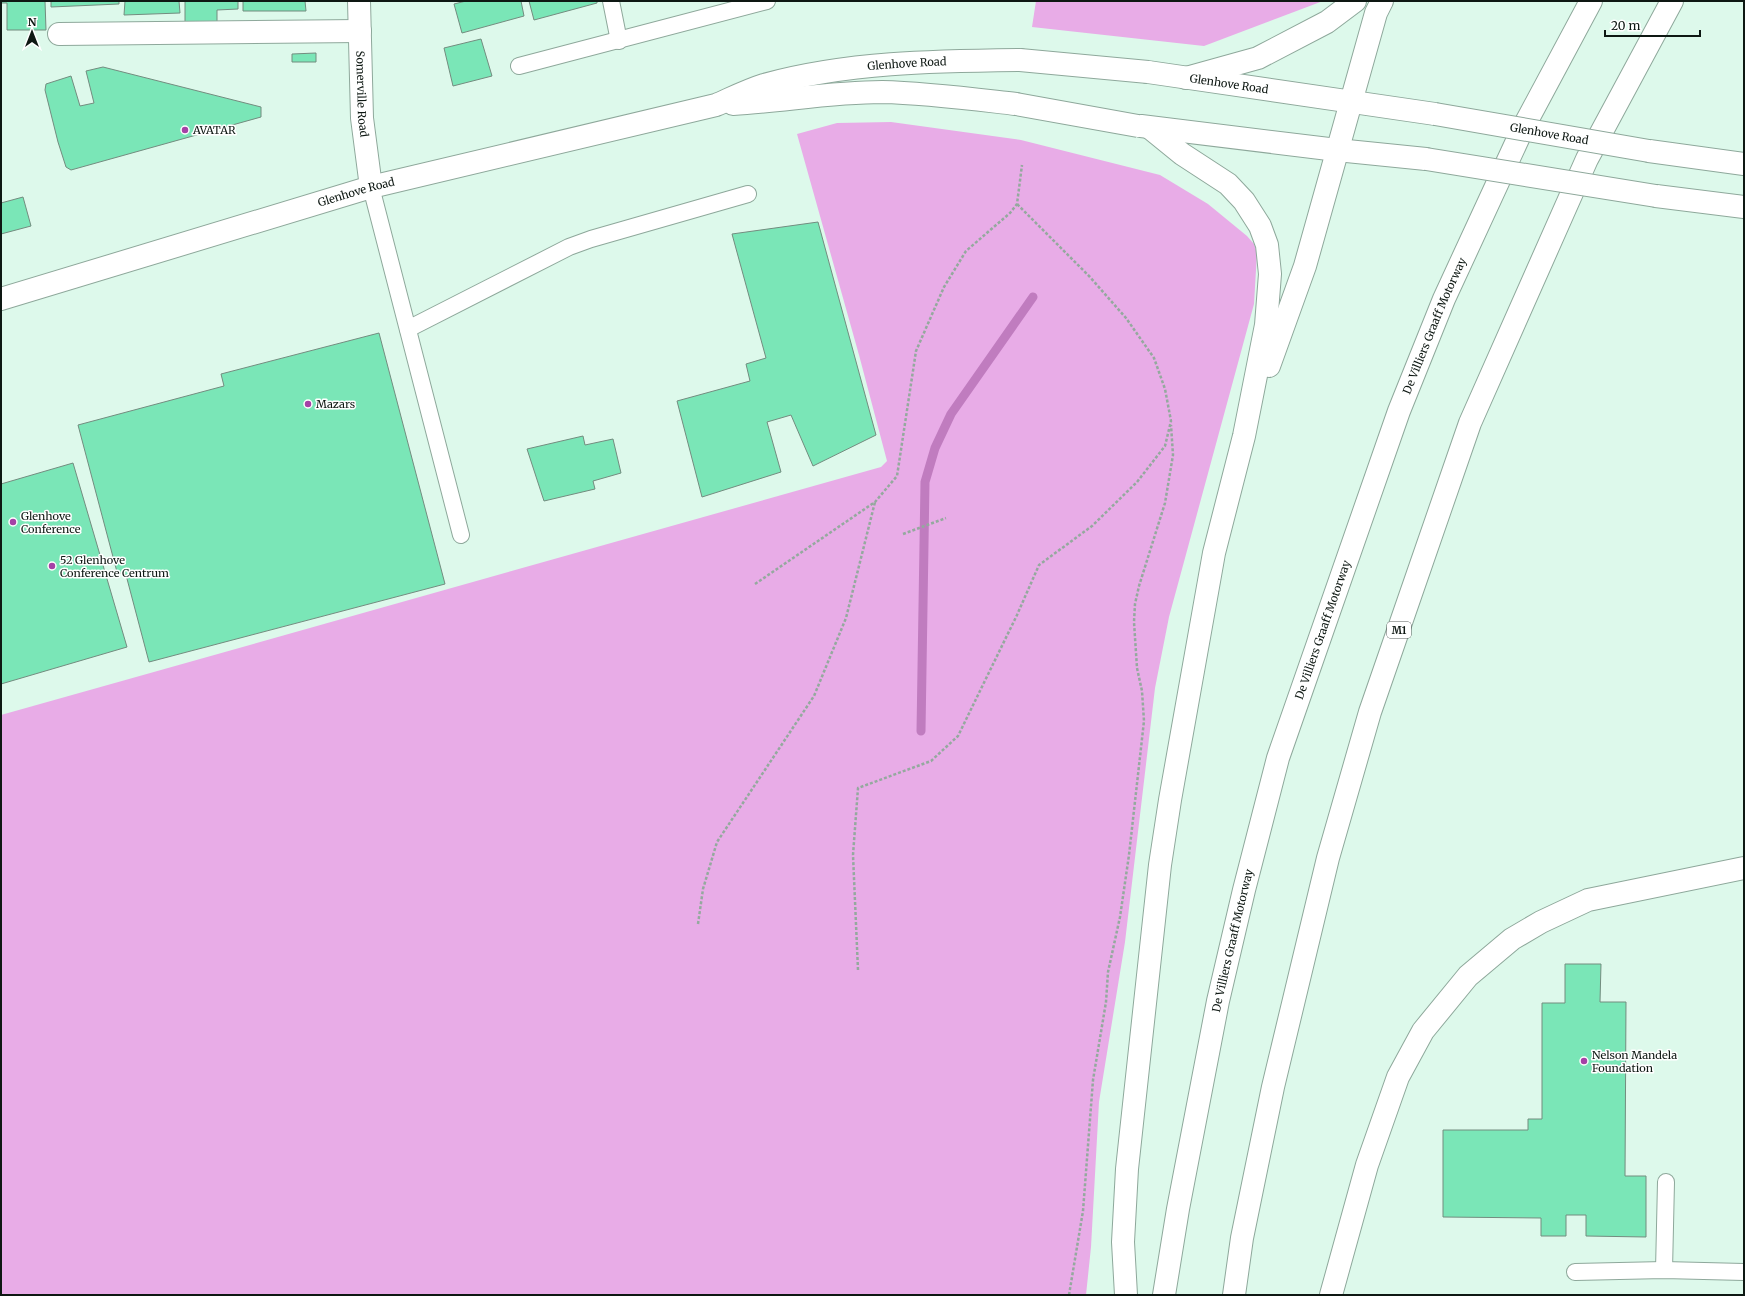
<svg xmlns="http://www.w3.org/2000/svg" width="1745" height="1296" font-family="Merriweather,serif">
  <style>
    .green { fill: #e8ace7 }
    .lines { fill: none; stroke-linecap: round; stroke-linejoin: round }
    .stream { stroke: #c07cbf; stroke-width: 9 }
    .building { fill: #7ae6b7; stroke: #738c7f }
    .service-casing { stroke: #8ea89b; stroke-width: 18 }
    .minor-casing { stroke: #8ea89b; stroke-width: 24 }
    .tertiary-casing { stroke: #8ea89b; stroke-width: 24 }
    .secondary-casing { stroke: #8ea89b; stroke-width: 24 }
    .motorway-casing { stroke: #8ea89b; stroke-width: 24 }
    .path { stroke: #94a99e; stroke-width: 2.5; stroke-dasharray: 3 2; stroke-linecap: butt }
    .service { stroke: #fff; stroke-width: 16 }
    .minor { stroke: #fff; stroke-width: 22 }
    .tertiary { stroke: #fff; stroke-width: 22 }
    .secondary { stroke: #fff; stroke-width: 22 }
    .motorway { stroke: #fff; stroke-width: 22 }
    .secondary-bridge-casing { stroke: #8ea89b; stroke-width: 24; stroke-linecap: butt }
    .secondary-bridge { stroke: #fff; stroke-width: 22 }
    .poi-dot { fill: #a541a6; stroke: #fff; stroke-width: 1.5 }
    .labels { text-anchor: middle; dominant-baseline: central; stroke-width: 3; stroke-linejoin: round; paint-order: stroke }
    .shield { fill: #fff; stroke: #565d5a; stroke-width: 1 }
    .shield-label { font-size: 10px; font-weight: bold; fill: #0e1813 }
    .street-label { font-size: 11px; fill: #0e1813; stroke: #fff }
    .poi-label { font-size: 11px; fill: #0e1813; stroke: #fff; text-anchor: start }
  </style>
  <rect width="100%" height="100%" fill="#ddf9eb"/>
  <g class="green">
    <path d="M1036 1H1323L1204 46 1032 27Z"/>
    <path d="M891 122 1021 140 1160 175 1208 204 1247 236 1254 244 1257 253 1254 304 1169 617 1155 688 1125 942 1099 1102 1091 1247 1086 1295H1V715L881 467 887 461 859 355 797 134 837 123Z"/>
  </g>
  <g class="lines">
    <path class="stream" d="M921 731 925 482 935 448 951 414 1033 297"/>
  </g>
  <g class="building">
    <path d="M1 1H45L46 30H7V3H1Z"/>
    <path d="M51 1H119V4L51 7Z"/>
    <path d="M125 1H179L180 13 124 15Z"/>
    <path d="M185 1H238V9L217 10V28H185Z"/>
    <path d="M243 1H305L306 11H243Z"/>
    <path d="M466 1H521L524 16 462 33 454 4Z"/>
    <path d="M529 1H597V3L534 20Z"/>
    <path d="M481 39 492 76 453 86 444 48Z"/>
    <path d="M316 53V62H292V54Z"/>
    <path d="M103 67 261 107V117L71 170 66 167 58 142 45 90 46 84 71 76 80 106 94 103 86 71Z"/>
    <path d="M23 197 31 226 1 234V203Z"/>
    <path d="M818 222 876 435 813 466 791 415 767 422 781 472 702 497 677 401 750 381 746 364 766 358 732 234Z"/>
    <path d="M379 333 445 584 149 662 126 575 117 572 78 425 224 386 221 374Z"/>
    <path d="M583 436 585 445 613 439 621 473 593 481 595 489 544 501 527 449Z"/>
    <path d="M73 463 127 647 1 684V484Z"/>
    <path d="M1565 964H1601L1600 1002H1626L1625 1176H1646V1237L1586 1236V1215H1566V1236H1541V1218L1443 1217V1130H1528V1119H1542V1003H1565Z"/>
  </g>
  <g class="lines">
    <defs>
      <g id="service">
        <path d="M611 1 619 41"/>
        <path d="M519 66 767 1"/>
        <path d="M371 187 461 535"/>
        <path d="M408 329 569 247 591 239 748 194"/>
        <path d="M1664 1270 1666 1182"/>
        <path d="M1575 1272 1664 1270 1744 1272"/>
      </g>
      <path id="minor" d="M59 34 360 31"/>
      <g id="tertiary">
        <path id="s1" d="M359 1 362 118 371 187"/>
      </g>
      <g id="secondary">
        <path id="s2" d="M1148 72 1435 114"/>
        <path d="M733 104C783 101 832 92 882 92 927 93 972 99 1016 104"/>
        <path d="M1141 126 1337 150 1426 159"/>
        <path d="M1649 151 1744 164"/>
        <path d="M1656 196 1744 207"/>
        <path id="s3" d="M1 299 371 187 716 105C732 98 748 90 764 85 847 62 934 61 1020 60"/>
      </g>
      <g id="motorway">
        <path d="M1186 78 1258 58 1327 22 1355 1"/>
        <path d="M1269 366 1305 266 1376 13 1382 1"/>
        <path d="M1126 1295 1123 1242 1127 1169 1160 865 1170 800 1214 553 1244 436 1266 325 1270 274 1267 245 1260 226 1244 201 1228 184 1182 154 1150 128"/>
        <path id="s4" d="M1164 1295 1178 1209 1218 1001 1244 890 1278 758 1399 411 1444 299 1523 128 1591 1"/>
        <path d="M1234 1295 1242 1238 1273 1087 1328 858 1370 712 1470 423 1587 159 1672 1"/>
        <path d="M1331 1295 1367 1165 1398 1077 1423 1031 1468 976 1512 939 1541 922 1588 900 1744 868"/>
      </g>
    </defs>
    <use href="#service" class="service-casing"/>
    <use href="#minor" class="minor-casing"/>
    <use href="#tertiary" class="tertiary-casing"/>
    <use href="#secondary" class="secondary-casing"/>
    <use href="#motorway" class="motorway-casing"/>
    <g class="path">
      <path d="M903 534 946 518"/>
      <path d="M755 584 875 502 897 476 916 351 944 287 966 251 1010 213 1017 204 1022 165"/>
      <path d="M698 924 703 889 717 842 814 696 846 618 875 502"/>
      <path d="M858 970 853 855 858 788 931 761 958 736 1017 615 1039 565 1092 526 1137 482 1165 446 1171 421 1165 389 1154 358 1126 318 1090 277 1017 204"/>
      <path d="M1069 1295 1083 1211 1093 1080 1106 1002 1108 972 1120 917 1129 855 1144 721 1142 691 1137 668 1134 622 1135 604 1139 586 1165 503 1173 455 1171 425"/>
    </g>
    <use href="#service" class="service"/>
    <use href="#minor" class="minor"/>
    <use href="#tertiary" class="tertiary"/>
    <use href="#secondary" class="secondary"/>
    <use href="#motorway" class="motorway"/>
    <defs>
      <g id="secondary-bridge">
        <path d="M1020 60 1148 72"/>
        <path d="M1016 104 1138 126"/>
        <path id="s5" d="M1435 114 1649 151"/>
        <path d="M1426 159 1656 196"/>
      </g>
    </defs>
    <use href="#secondary-bridge" class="secondary-bridge-casing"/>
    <use href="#secondary-bridge" class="secondary-bridge"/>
  </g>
  <g class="poi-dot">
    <circle cx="185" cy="130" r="4"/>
    <circle cx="308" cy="404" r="4"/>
    <circle cx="13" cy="522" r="4"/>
    <circle cx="52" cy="566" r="4"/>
    <circle cx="1584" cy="1061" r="4"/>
  </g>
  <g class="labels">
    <rect class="shield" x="1387" y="622" width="24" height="16" rx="3"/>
    <g class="shield-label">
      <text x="1399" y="630">M1</text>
    </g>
    <g class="street-label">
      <text stroke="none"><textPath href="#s3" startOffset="938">Glenhove Road</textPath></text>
      <text stroke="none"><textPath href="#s2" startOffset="82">Glenhove Road</textPath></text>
      <text stroke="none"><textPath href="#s1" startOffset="93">Somerville Road</textPath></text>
      <text stroke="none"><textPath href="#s5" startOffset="116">Glenhove Road</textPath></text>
      <text stroke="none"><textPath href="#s3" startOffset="371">Glenhove Road</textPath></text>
      <text stroke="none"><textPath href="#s4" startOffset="1009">De Villiers Graaff Motorway</textPath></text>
      <text stroke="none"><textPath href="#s4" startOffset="685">De Villiers Graaff Motorway</textPath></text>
      <text stroke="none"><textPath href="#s4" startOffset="361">De Villiers Graaff Motorway</textPath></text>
    </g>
    <g class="poi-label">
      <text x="193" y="130">AVATAR</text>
      <text x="316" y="404">Mazars</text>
      <text x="21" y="516">Glenhove<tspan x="21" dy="13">Conference</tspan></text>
      <text x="60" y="560">52 Glenhove<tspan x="60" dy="13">Conference Centrum</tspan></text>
      <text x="1592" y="1055">Nelson Mandela<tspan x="1592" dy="13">Foundation</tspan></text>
    </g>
  </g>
  <rect width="1745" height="1296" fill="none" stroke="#0e1813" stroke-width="4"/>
  <g transform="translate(32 32)" stroke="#ffffff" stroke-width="3" paint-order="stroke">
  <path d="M0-3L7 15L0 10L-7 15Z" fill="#0e1813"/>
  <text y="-6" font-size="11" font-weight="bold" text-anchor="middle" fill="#0e1813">N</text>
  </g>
  <path d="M1605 30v6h95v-6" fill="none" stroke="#0e1813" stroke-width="2"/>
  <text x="1611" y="30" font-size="12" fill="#0e1813" stroke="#ffffff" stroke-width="3" paint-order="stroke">20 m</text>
</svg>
